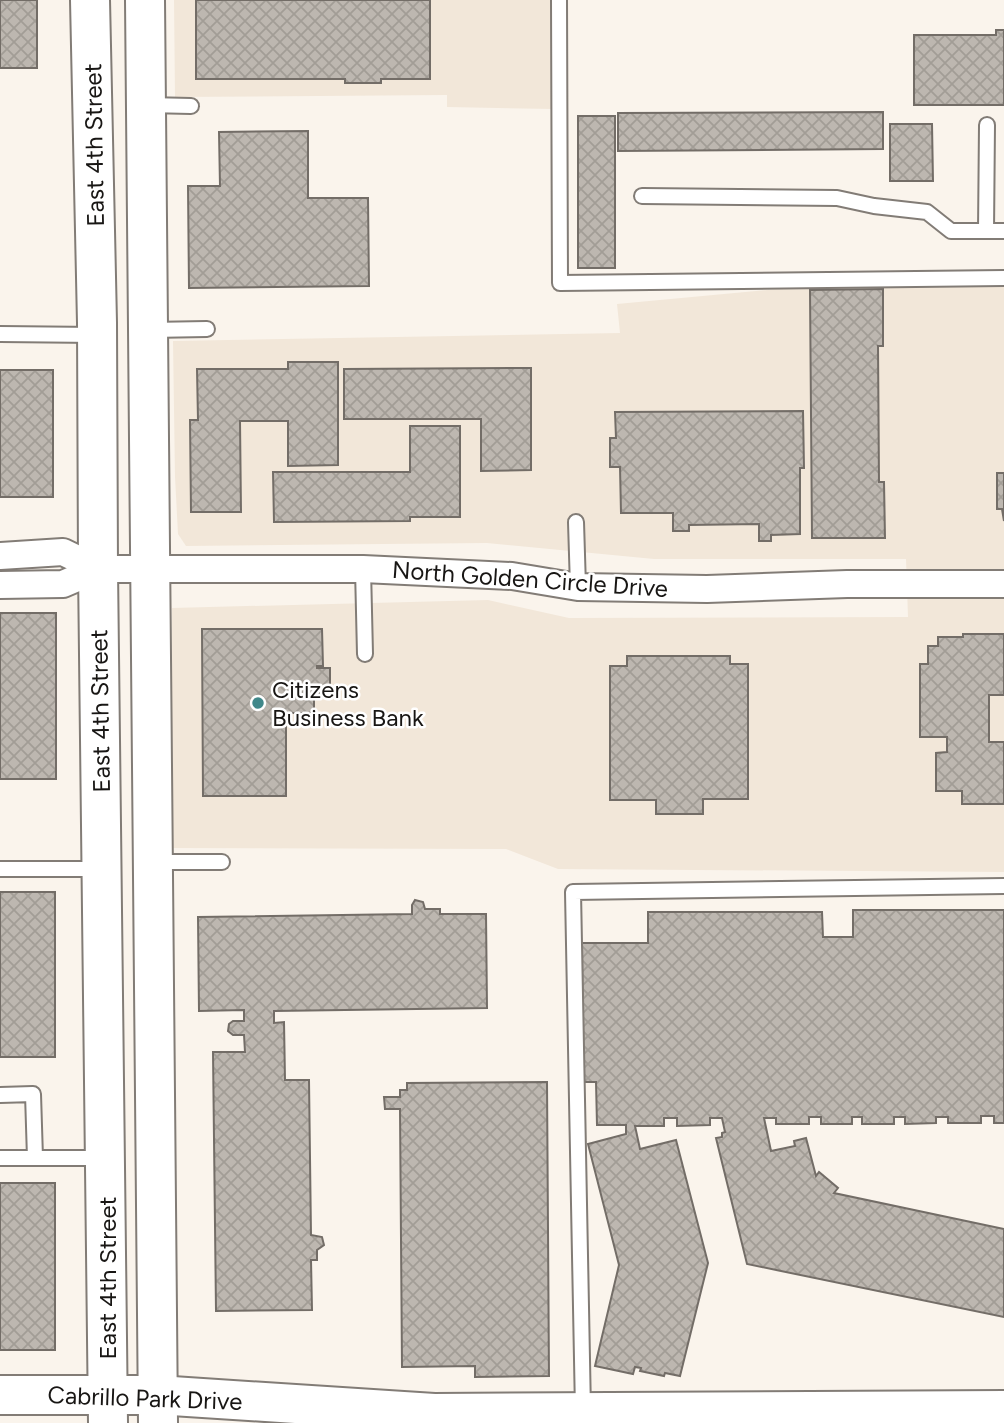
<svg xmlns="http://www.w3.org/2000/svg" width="1004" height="1423" font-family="Figtree,sans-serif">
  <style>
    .built { fill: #f2e7d9 }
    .building { fill: url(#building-cross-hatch); stroke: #736d67; stroke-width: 2 }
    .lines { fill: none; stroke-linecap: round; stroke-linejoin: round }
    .lane-casing { stroke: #827c76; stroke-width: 18 }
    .street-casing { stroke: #827c76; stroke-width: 30 }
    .secondary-casing { stroke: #827c76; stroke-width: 42 }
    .primary-casing { stroke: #827c76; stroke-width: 42 }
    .lane { stroke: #fff; stroke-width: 14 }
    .street { stroke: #fff; stroke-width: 26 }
    .secondary { stroke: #fff; stroke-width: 38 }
    .primary { stroke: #fff; stroke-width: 38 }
    .poi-dot { fill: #40888a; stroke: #fff; stroke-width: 2.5 }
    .labels { text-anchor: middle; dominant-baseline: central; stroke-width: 5; stroke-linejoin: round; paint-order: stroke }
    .street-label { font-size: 24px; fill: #181614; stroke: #fff }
    .poi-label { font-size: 24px; fill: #181614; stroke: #fff; text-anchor: start }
  </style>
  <defs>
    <pattern id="building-cross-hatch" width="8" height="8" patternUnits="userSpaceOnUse" patternTransform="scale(1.75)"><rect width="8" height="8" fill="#bdb7b0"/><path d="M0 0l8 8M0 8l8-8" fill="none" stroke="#a29d96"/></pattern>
  </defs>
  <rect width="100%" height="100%" fill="#faf4ec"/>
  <g class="built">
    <path d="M174 0H553L554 109 447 107V95L175 97Z"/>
    <path d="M1004 280V872L558 869 506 849 168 848 172 608 488 600 569 618 908 617 906 559H654L487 543 186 546 178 534 175 477 173 341 620 333 617 304 809 286H907Z"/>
  </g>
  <g class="building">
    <rect x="0" y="0" width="37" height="68"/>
    <path d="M196 0H430V79H381V83H345V79H196Z"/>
    <path d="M996 30H1004V105H914V35H996Z"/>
    <path d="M883 112V149L618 151V113Z"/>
    <rect x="578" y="116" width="37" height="152"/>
    <path d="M890 124H932L933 181H890Z"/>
    <path d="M308 131V198H368L369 286 189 288 188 186H220L219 132Z"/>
    <path d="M883 289V346H878L879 482H884L885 538H812L810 290Z"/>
    <path d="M288 362H338V465L288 466V421H240L241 512H191L190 420H198L197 369H288Z"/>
    <path d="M531 368V470L481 471V419H344V369Z"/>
    <rect x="0" y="370" width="53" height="127"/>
    <path d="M803 411 804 468H800V534L771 535V541H759V524L689 525V531H673V513H621L620 467H610V438H616L615 412Z"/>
    <path d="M410 426H460V517H410V521L274 522 273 472H410Z"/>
    <path d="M997 473H1004V521L1002 509H997Z"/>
    <rect x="0" y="613" width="56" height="166"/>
    <path d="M202 629H322L323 666H317V668H330V693H316L314 689V713H286V796H203Z"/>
    <path d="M963 634H1004V695H989V742H1004V804H962V791H936V753L947 752V737H920V664H928V646H938V637H963Z"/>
    <path d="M627 656H730V664H748V799H703V814H656V800H610V666H627Z"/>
    <rect x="0" y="892" width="55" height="165"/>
    <path d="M415 900 423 902 425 909H440V914H486L487 1008 274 1011V1023L284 1022 285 1080H309L311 1235 322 1237 324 1245 317 1250V1260H311L312 1310 216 1311 213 1052H245L244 1035H233L228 1031 229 1024 233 1021H244V1010L199 1011 198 917 412 914V905Z"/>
    <path d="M853 910H1004V1123H994V1116H981V1123H948V1117H936V1123L905 1124V1117H894V1124H862V1117H852V1124H821V1117H809V1124H776V1118H764L771 1151 795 1146 794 1141 806 1138 816 1176 819 1172 838 1188 834 1193 1004 1229V1317L747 1264 716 1138 722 1137V1133L725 1132 722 1118H710V1125L677 1126V1118H664V1126H635L640 1149 676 1140 708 1263 680 1376 665 1373 664 1376 640 1371 641 1368 635 1367 633 1374 595 1366 619 1265 588 1144 626 1134V1125H597L596 1082H583L582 943H648V912H822L823 937H853Z"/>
    <path d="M547 1082 549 1376 475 1377V1366L402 1367 400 1109H385L384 1097H400V1090H407V1083Z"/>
    <rect x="0" y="1183" width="55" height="167"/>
  </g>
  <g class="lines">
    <defs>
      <g id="lane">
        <path d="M559 0 560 283 1004 278"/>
        <path d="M147 105 191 106"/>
        <path d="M642 196 837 198 874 206 927 212 951 231H1004"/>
        <path d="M986 231 987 125"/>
        <path d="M150 330 207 329"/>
        <path d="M0 334 97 335"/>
        <path d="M576 522 578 587"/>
        <path d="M363 569 365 654"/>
        <path d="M153 862H222"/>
        <path d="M0 869H100"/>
        <path d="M0 1095 33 1094 35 1158"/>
        <path d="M0 1158H104"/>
        <path d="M583 1411 573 892 1004 886"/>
      </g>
      <g id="street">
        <path d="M0 556 63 552 98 569H363L512 576 578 587 707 589 847 584H1004"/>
        <path d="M0 585 63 584 98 569"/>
      </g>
      <path id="secondary" d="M0 1395H157L434 1413 1004 1410"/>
      <g id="primary">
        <path d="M90 0 97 323 98 569 108 1423"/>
        <path d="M145 0 158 1423"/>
      </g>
    </defs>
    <use href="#lane" class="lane-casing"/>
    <use href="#street" class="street-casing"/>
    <use href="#secondary" class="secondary-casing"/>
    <use href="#primary" class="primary-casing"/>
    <use href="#lane" class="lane"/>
    <use href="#street" class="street"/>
    <use href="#secondary" class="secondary"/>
    <use href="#primary" class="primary"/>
  </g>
  <circle class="poi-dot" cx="258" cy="703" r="7"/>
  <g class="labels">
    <g class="street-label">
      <text transform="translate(94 145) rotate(-91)">East 4th Street</text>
      <text transform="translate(530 579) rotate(4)">North Golden Circle Drive</text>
      <text transform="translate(100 711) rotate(-91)">East 4th Street</text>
      <text transform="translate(107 1278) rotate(-90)">East 4th Street</text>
      <text transform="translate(145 1398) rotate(2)">Cabrillo Park Drive</text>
    </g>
    <g class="poi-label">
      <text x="272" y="689">Citizens<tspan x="272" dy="28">Business Bank</tspan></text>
    </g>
  </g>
</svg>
